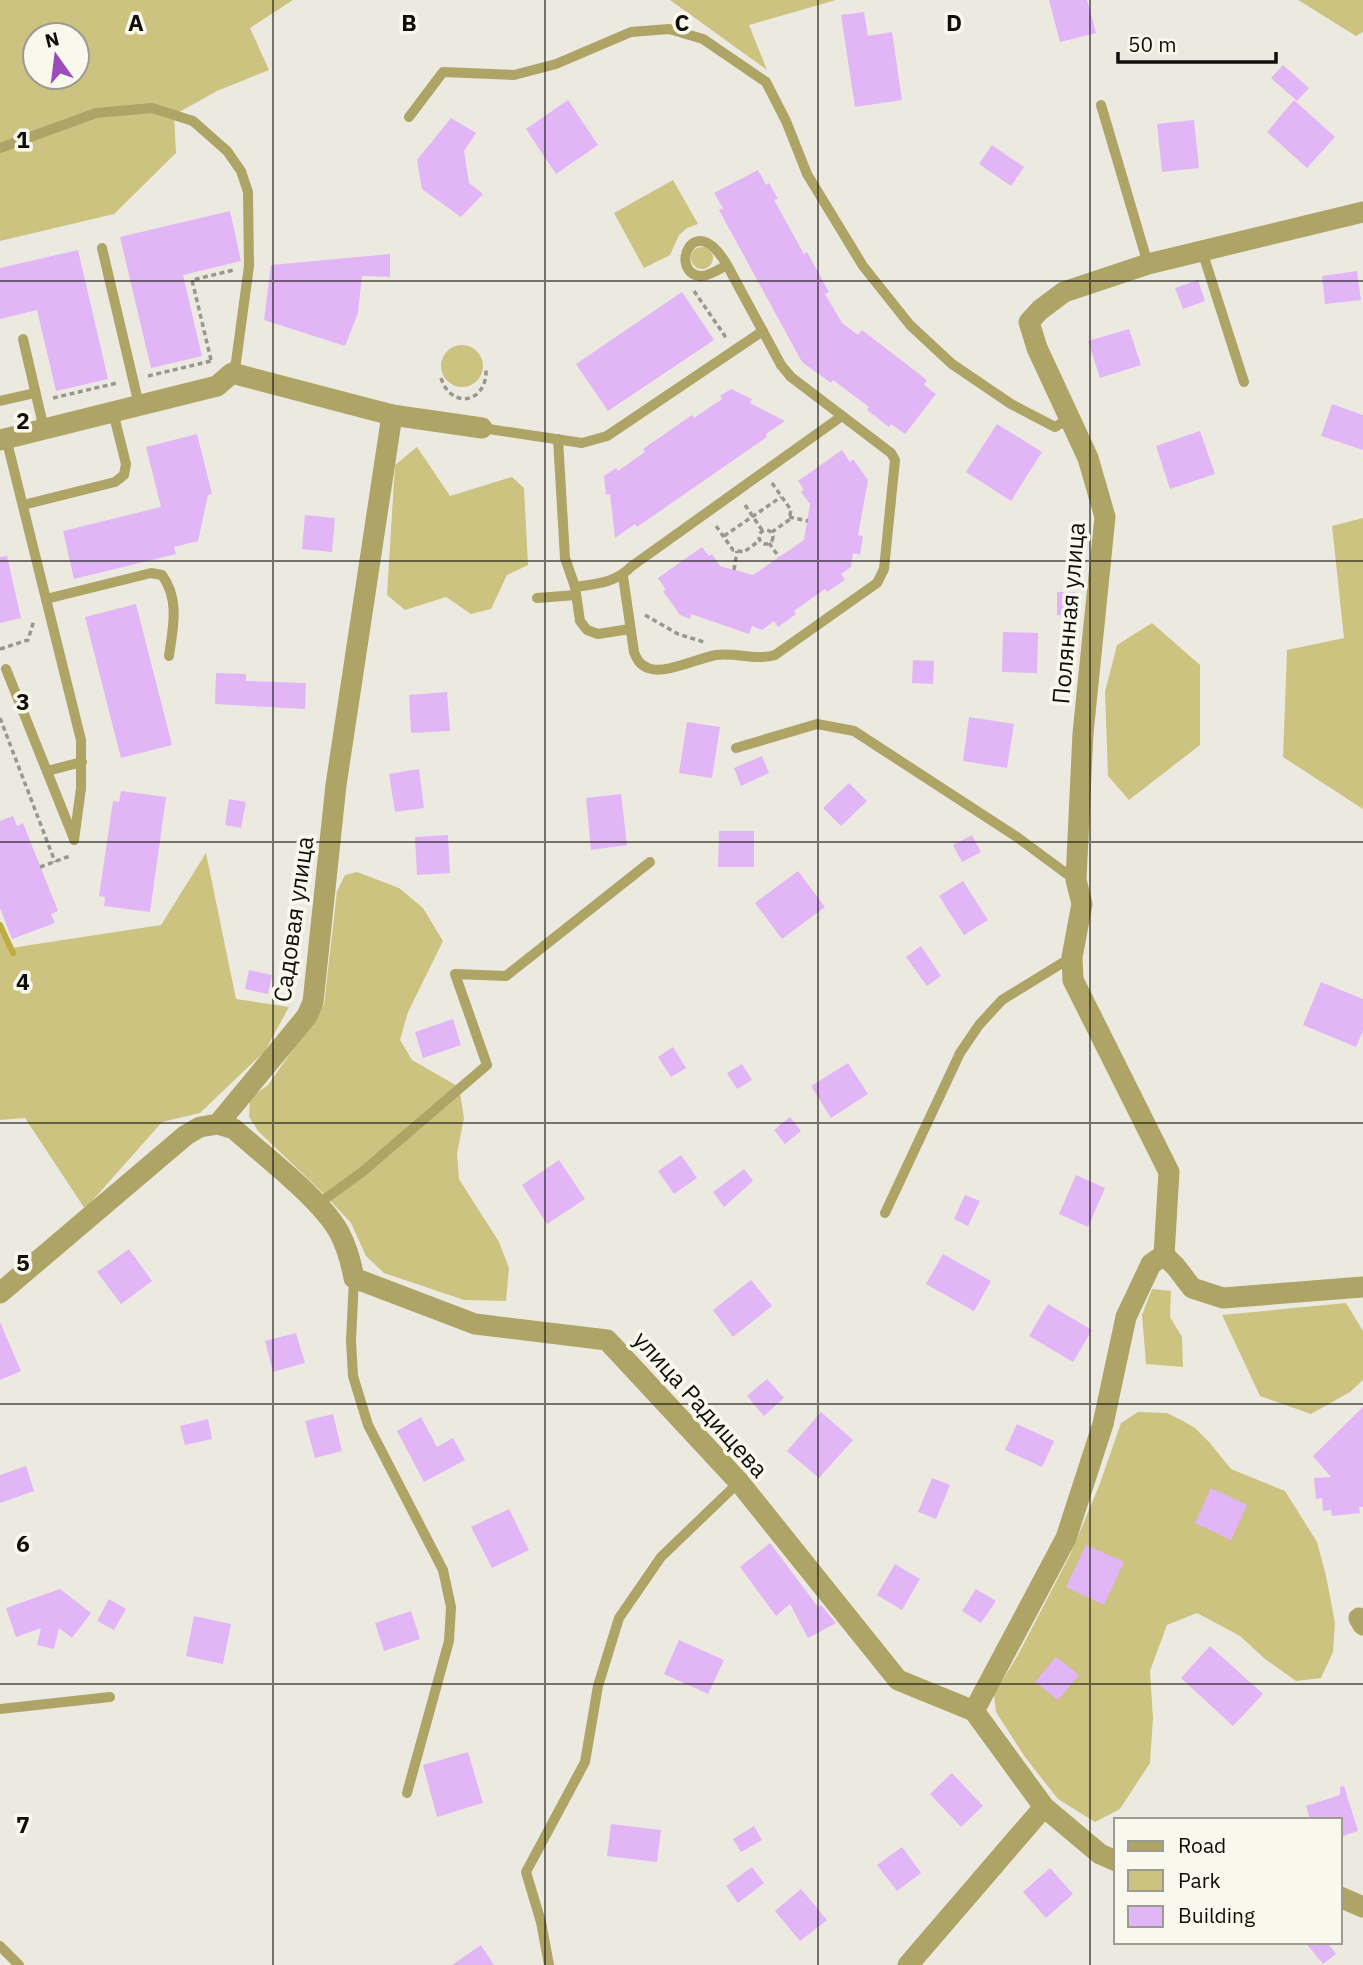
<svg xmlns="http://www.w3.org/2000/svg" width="1363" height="1965" font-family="'IBM Plex Sans',sans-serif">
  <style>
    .green { fill: #ccc381; fill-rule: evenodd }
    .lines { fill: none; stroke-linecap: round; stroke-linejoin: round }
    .stream { stroke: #bcac42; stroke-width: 6 }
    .building { fill: #e2b5f7 }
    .path { stroke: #999790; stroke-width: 3.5; stroke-dasharray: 5 3.5; stroke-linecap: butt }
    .service { stroke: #ada465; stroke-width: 10 }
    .minor { stroke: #ada465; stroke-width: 21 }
    .grid { fill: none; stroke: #0f0e0b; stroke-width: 2; stroke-opacity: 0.55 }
    .labels { text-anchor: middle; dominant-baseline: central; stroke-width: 7; stroke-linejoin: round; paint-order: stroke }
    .street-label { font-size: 24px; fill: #0f0e0b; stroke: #f9f8ed }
    .grid-label { font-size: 23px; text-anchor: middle; font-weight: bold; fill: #0f0e0b; stroke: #f9f8ed; stroke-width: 7; stroke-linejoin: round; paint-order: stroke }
  </style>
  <rect width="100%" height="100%" fill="#eceae0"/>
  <g class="green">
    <path d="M0 0H293L250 28 269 70 217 91 174 115 176 153 114 214 0 241ZM35 35H77V77H35Z"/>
    <path d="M670 0H836L749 25 767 70Z"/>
    <path d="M1298 0H1363V32L1356 36Z"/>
    <path d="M673 180 698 224 687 228 679 235 670 255 644 268 614 213Z"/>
    <circle cx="702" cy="258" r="11"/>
    <circle cx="462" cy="366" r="21"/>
    <path d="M417 447 450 496 512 477 524 488 528 565 507 575 491 609 471 614 446 597 405 610 387 595 395 465Z"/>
    <path d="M1363 518V809L1283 757 1287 650 1344 638 1332 526Z"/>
    <path d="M1152 623 1200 665V745L1129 800 1108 776 1105 692 1117 645Z"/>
    <path d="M206 853 236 999 289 1007 265 1051 200 1113 162 1122 85 1209 25 1118 0 1120V925L11 948 161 925Z"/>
    <path d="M357 872 399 888 423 908 443 941 408 1012 400 1040 412 1060 459 1087 464 1118 457 1154 459 1179 499 1242 509 1268 506 1301 464 1300 384 1273 366 1256 351 1223 326 1196 259 1132 249 1117 250 1098 268 1085 324 1005 337 891 345 875Z"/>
    <path d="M1152 1289 1171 1291 1170 1317 1182 1337 1183 1367 1146 1364 1142 1315Z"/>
    <path d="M1346 1303 1363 1331V1380L1350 1392 1311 1414 1260 1396 1222 1315Z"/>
    <path d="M1138 1412 1167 1413 1183 1421 1195 1428 1209 1442 1231 1469 1285 1491 1317 1542 1326 1576 1335 1623 1333 1652 1321 1678 1296 1681 1265 1659 1240 1636 1197 1613 1167 1625 1150 1671 1153 1718 1150 1763 1120 1809 1095 1822 1058 1799 1025 1757 996 1712 994 1694 1018 1655 1070 1555 1099 1486 1121 1423Z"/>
  </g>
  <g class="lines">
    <path class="stream" d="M0 925 13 953"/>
  </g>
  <g class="building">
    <path d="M1049 0H1087L1096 33 1060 42Z"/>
    <path d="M864 12 868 36 892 32 902 100 855 107 841 15Z"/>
    <path d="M1283 65 1309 88 1297 101 1271 78Z"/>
    <path d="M568 100 598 145 556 174 526 129Z"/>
    <path d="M1294 100 1335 137 1307 168 1267 132Z"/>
    <path d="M451 118 476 133 464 151 469 183 483 194 461 217 422 189 417 160Z"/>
    <path d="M1194 120 1199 168 1162 172 1157 124Z"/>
    <path d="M992 145 1024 167 1011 186 979 164Z"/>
    <path d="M758 170 766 185 769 183 778 199 774 200 804 254 807 252 829 292 825 294 842 323 858 335 862 330 927 380 924 385 936 394 905 434 891 424 889 427 867 410 869 407 833 380 831 383 802 362 719 210 723 208 714 193Z"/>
    <path d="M230 211 241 261 183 275 202 356 151 368 120 237Z"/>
    <path d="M78 250 108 379 56 391 37 310 0 319V268Z"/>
    <path d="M390 254V277L362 276 358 313 345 346 264 320 271 265Z"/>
    <path d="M1357 271 1361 300 1325 304 1322 276Z"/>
    <path d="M1198 280 1205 301 1183 309 1175 288Z"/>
    <path d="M682 292 714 340 608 411 576 364Z"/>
    <path d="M1129 329 1141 365 1100 378 1088 341Z"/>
    <path d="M731 389 752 399 750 403 785 421 766 434 767 437 637 527 635 524 615 538 610 494 606 495 604 476 616 468 618 471 645 452 643 449 692 415 694 418 722 399 720 396Z"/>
    <path d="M1332 404 1363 415V450L1321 436Z"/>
    <path d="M997 424 1042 452 1011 501 966 472Z"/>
    <path d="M1200 431 1215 474 1170 489 1156 446Z"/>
    <path d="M197 434 212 494 208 495 198 541 174 547 176 554 74 579 63 531 161 507 146 447Z"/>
    <path d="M842 450 850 462 853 459 868 480 858 535 863 536 860 555 853 553 851 567 841 574 845 580 827 592 825 589 794 611 796 614 778 627 774 621 762 630 752 626 749 634 691 614 690 619 680 615 663 591 666 590 658 578 702 547 709 556 712 554 720 566 753 575 804 540 810 504 801 492 804 490 798 481Z"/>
    <path d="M305 515 335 518 332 552 302 549Z"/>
    <path d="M7 556 21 618 0 623V557Z"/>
    <rect x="1057" y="592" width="18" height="23"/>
    <path d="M136 604 172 745 121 758 85 617Z"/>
    <path d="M1003 632 1038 633 1037 673 1002 672Z"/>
    <path d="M913 660 934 661 933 684 912 683Z"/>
    <path d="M216 673 246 674V681L306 683 305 709 215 704Z"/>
    <path d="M447 692 450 731 411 733 409 695Z"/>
    <path d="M969 717 1014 724 1007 768 963 761Z"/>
    <path d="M687 722 720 727 712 778 679 773Z"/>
    <path d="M762 756 769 773 741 786 734 768Z"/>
    <path d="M419 769 424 808 395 812 389 774Z"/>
    <path d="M849 783 867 801 841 826 823 808Z"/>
    <path d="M121 791 166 797 150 912 104 906 105 897 99 896 113 801 119 802Z"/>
    <path d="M621 794 627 845 591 850 586 798Z"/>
    <path d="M229 799 246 802 241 828 225 825Z"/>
    <path d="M13 816 17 826 23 823 58 911 51 914 55 923 12 939 0 908V821Z"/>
    <path d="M719 831H754V867H718Z"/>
    <path d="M448 835 450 873 417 875 415 837Z"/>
    <path d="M972 835 981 852 962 862 953 845Z"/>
    <path d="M798 871 825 907 782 939 755 903Z"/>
    <path d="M963 881 988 920 964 935 939 896Z"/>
    <path d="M921 946 941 976 927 986 906 957Z"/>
    <path d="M249 970 272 975 268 994 245 989Z"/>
    <path d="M1321 982 1363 999V1031L1356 1047 1303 1025Z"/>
    <path d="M453 1019 461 1045 423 1058 415 1032Z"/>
    <path d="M673 1047 686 1068 671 1077 658 1057Z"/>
    <path d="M848 1063 868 1094 831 1118 811 1086Z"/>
    <path d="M742 1064 752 1080 737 1089 727 1073Z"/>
    <path d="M790 1117 801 1131 785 1144 774 1130Z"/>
    <path d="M681 1155 697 1178 674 1194 658 1171Z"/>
    <path d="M559 1160 585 1199 547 1224 522 1185Z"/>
    <path d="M744 1169 753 1181 724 1207 713 1192Z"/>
    <path d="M1076 1175 1105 1188 1088 1227 1059 1214Z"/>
    <path d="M965 1195 980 1201 968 1226 954 1219Z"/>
    <path d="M129 1249 152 1281 121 1304 97 1272Z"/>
    <path d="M943 1254 991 1281 974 1311 926 1284Z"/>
    <path d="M751 1280 772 1306 733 1337 713 1310Z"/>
    <path d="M1048 1304 1092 1330 1073 1362 1029 1336Z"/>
    <path d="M0 1322 21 1371 0 1380Z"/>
    <path d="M296 1333 305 1363 273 1372 265 1341Z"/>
    <path d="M767 1379 784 1398 764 1416 747 1396Z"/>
    <path d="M1363 1407V1507H1359L1360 1513 1332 1516 1331 1510 1323 1511 1322 1498 1316 1499 1314 1478 1331 1477 1313 1456Z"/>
    <path d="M821 1412 853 1440 819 1478 787 1451Z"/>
    <path d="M333 1414 342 1451 315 1458 305 1421Z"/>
    <path d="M421 1417 437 1447 453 1438 465 1460 424 1482 397 1431Z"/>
    <path d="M208 1419 212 1439 185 1445 180 1426Z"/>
    <path d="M1017 1424 1054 1441 1042 1467 1005 1450Z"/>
    <path d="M26 1466 34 1491 0 1503V1475Z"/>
    <path d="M932 1478 950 1485 936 1519 918 1512Z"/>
    <path d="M1211 1488 1247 1505 1231 1540 1195 1523Z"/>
    <path d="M509 1509 529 1550 492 1568 471 1527Z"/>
    <path d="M770 1543 818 1607 821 1605 836 1623 808 1638 790 1604 776 1616 740 1567Z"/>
    <path d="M1086 1545 1124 1562 1104 1605 1066 1587Z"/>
    <path d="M895 1564 920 1579 902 1610 877 1595Z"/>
    <path d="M60 1589 91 1613 72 1638 59 1628 54 1649 37 1645 41 1628 16 1637 6 1608Z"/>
    <path d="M976 1589 996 1601 981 1623 962 1611Z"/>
    <path d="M109 1599 126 1609 114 1630 97 1621Z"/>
    <path d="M411 1611 420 1639 384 1651 375 1623Z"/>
    <path d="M194 1616 231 1624 223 1664 186 1656Z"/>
    <path d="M679 1640 724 1660 708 1694 664 1674Z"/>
    <path d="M1210 1646 1263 1694 1233 1726 1181 1678Z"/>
    <path d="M1056 1657 1079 1675 1058 1700 1035 1682Z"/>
    <path d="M468 1752 483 1803 437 1817 423 1765Z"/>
    <path d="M952 1773 983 1806 961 1827 930 1794Z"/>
    <path d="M1344 1786 1358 1831 1340 1837V1820H1310L1306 1806 1340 1795V1787Z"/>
    <path d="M611 1824 661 1830 657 1862 607 1856Z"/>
    <path d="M754 1826 762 1840 741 1852 733 1839Z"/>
    <path d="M902 1847 921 1873 897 1891 877 1865Z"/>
    <path d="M752 1867 764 1883 738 1903 726 1886Z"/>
    <path d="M1050 1868 1073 1894 1046 1918 1023 1892Z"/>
    <path d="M801 1889 827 1920 800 1941 775 1911Z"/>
    <path d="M1305 1942H1327L1336 1954 1323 1964Z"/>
    <path d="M481 1945 494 1965H452Z"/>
  </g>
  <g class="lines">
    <g class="path">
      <path d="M694 291 727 339"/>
      <path d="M211 360 192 280 234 270"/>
      <path d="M148 376 211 361"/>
      <path d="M441 378C451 410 487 403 486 370"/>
      <path d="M53 398 117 383"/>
      <path d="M772 483 791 510 789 520 772 532"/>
      <path d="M745 505 762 530"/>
      <path d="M789 517 808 521"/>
      <path d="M716 526 733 550 744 552 760 540"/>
      <circle cx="766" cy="537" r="7"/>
      <path d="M724 536 781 497"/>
      <path d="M769 543 779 557"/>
      <path d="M734 570 737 551"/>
      <path d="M645 615 678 634 704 642"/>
      <path d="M0 649 28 640 34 620"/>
      <path d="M0 718 55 862"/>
      <path d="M40 867 70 856"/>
    </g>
    <g class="service">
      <path d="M1101 105 1148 264"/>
      <path d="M409 117 443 72 514 75 556 64 631 32 669 29 703 39 766 82 786 121 807 174 863 266 910 325 952 364 1011 404 1055 427 1068 419"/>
      <path d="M0 148 96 113 152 108 193 121 227 151 241 171 248 192 249 266 236 362 232 373"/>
      <path d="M102 248 139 405"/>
      <path d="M1202 251 1244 382"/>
      <path d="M23 339 44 429"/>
      <path d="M0 401 35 393"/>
      <path d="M482 428 582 443 607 436 763 331"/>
      <path d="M6 438 81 740V788L74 840"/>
      <path d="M558 439 565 558 575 587 580 621 587 630 598 634 630 629"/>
      <path d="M23 505 115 482 124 475 126 464 113 412"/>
      <path d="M623 576 634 652C637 660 640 665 648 668 665 675 698 658 716 655 736 652 755 661 775 655L877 583 884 569 895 460 891 453 791 377 781 365 727 265C693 206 668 274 701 276 710 276 719 269 727 265"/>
      <path d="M575 587C597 584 615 583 632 566L842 416"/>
      <path d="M537 598 576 595"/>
      <path d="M46 599 151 573 162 575C180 600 173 627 169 656"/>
      <path d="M6 669 74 839"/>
      <path d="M736 748 817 724 854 731 1017 837 1075 880"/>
      <path d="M47 771 82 762"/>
      <path d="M318 1204 361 1173 487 1065 455 974 506 976 650 862"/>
      <path d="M885 1213 960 1053 979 1025 1002 1000 1072 957"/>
      <path d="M354 1278 351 1341 353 1376 368 1425 443 1570 451 1607 449 1641 407 1793"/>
      <path d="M0 1709 110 1697"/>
      <path d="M0 1946 19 1965"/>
      <path d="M549 1965 541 1922 526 1872 585 1762 598 1686 619 1618 661 1557 739 1482"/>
    </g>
    <g class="minor">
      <path d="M0 440 217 386 232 373 392 415 482 428"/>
      <path d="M218 1124 234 1129C263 1155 321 1199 339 1232 347 1247 351 1262 354 1278L475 1324 607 1340 739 1482 898 1680 974 1711 1044 1807 1100 1854 1116 1861"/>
      <path d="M1164 1255 1169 1172 1073 980 1072 957 1082 904 1076 880 1083 733 1105 517 1088 458 1037 348 1029 322 1040 310 1064 292 1148 264 1363 212"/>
      <path d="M0 1293 186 1135 200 1127 218 1124 307 1016 313 1002 336 785 392 415"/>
      <path d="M1359 1618 1363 1625"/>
      <path d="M974 1711 1066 1538 1103 1424 1126 1317 1151 1264 1164 1255 1176 1267 1192 1288 1223 1298 1363 1287"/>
      <path d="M1340 1897 1363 1907"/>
      <path d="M908 1965 1044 1807"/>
    </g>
  </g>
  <path class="grid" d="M273 0V1965M545 0V1965M818 0V1965M1090 0V1965M0 281H1363M0 561H1363M0 842H1363M0 1123H1363M0 1404H1363M0 1684H1363"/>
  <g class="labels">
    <g class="street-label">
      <text transform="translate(1068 613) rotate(-85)">Полянная улица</text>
      <text transform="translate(293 919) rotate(-82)">Садовая улица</text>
      <text transform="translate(701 1404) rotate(48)">улица Радищева</text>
    </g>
  </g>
  <g class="grid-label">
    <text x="136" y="31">A</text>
    <text x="409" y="31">B</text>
    <text x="682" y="31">C</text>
    <text x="954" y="31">D</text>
    <text x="23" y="148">1</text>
    <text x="23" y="429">2</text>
    <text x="23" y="710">3</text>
    <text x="23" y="990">4</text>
    <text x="23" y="1271">5</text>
    <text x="23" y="1552">6</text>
    <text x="23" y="1833">7</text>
  </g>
  <rect x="1114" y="1818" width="228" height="126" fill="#f9f8ed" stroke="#9b9a93" stroke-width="2"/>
  <rect x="1128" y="1841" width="35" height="10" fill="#ada465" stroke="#9b9a93" stroke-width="2"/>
  <text x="1178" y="1853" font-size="21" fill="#0f0e0b">Road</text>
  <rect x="1128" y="1870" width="35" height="21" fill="#ccc381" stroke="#9b9a93" stroke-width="2"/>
  <text x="1178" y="1888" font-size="21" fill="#0f0e0b">Park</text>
  <rect x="1128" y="1906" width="35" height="21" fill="#e2b5f7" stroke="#9b9a93" stroke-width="2"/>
  <text x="1178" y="1923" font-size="21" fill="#0f0e0b">Building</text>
  <g transform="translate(56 56) rotate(346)"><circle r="33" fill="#f9f8ed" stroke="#9b9a93" stroke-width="2"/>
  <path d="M0-5L12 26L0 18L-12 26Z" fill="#9c4cbc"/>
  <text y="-10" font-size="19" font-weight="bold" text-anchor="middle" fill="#0f0e0b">N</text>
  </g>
  <path d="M1118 52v10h158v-10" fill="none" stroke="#0f0e0b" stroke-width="3.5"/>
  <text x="1128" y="52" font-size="21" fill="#0f0e0b" stroke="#f9f8ed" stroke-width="5" paint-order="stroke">50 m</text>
</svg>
